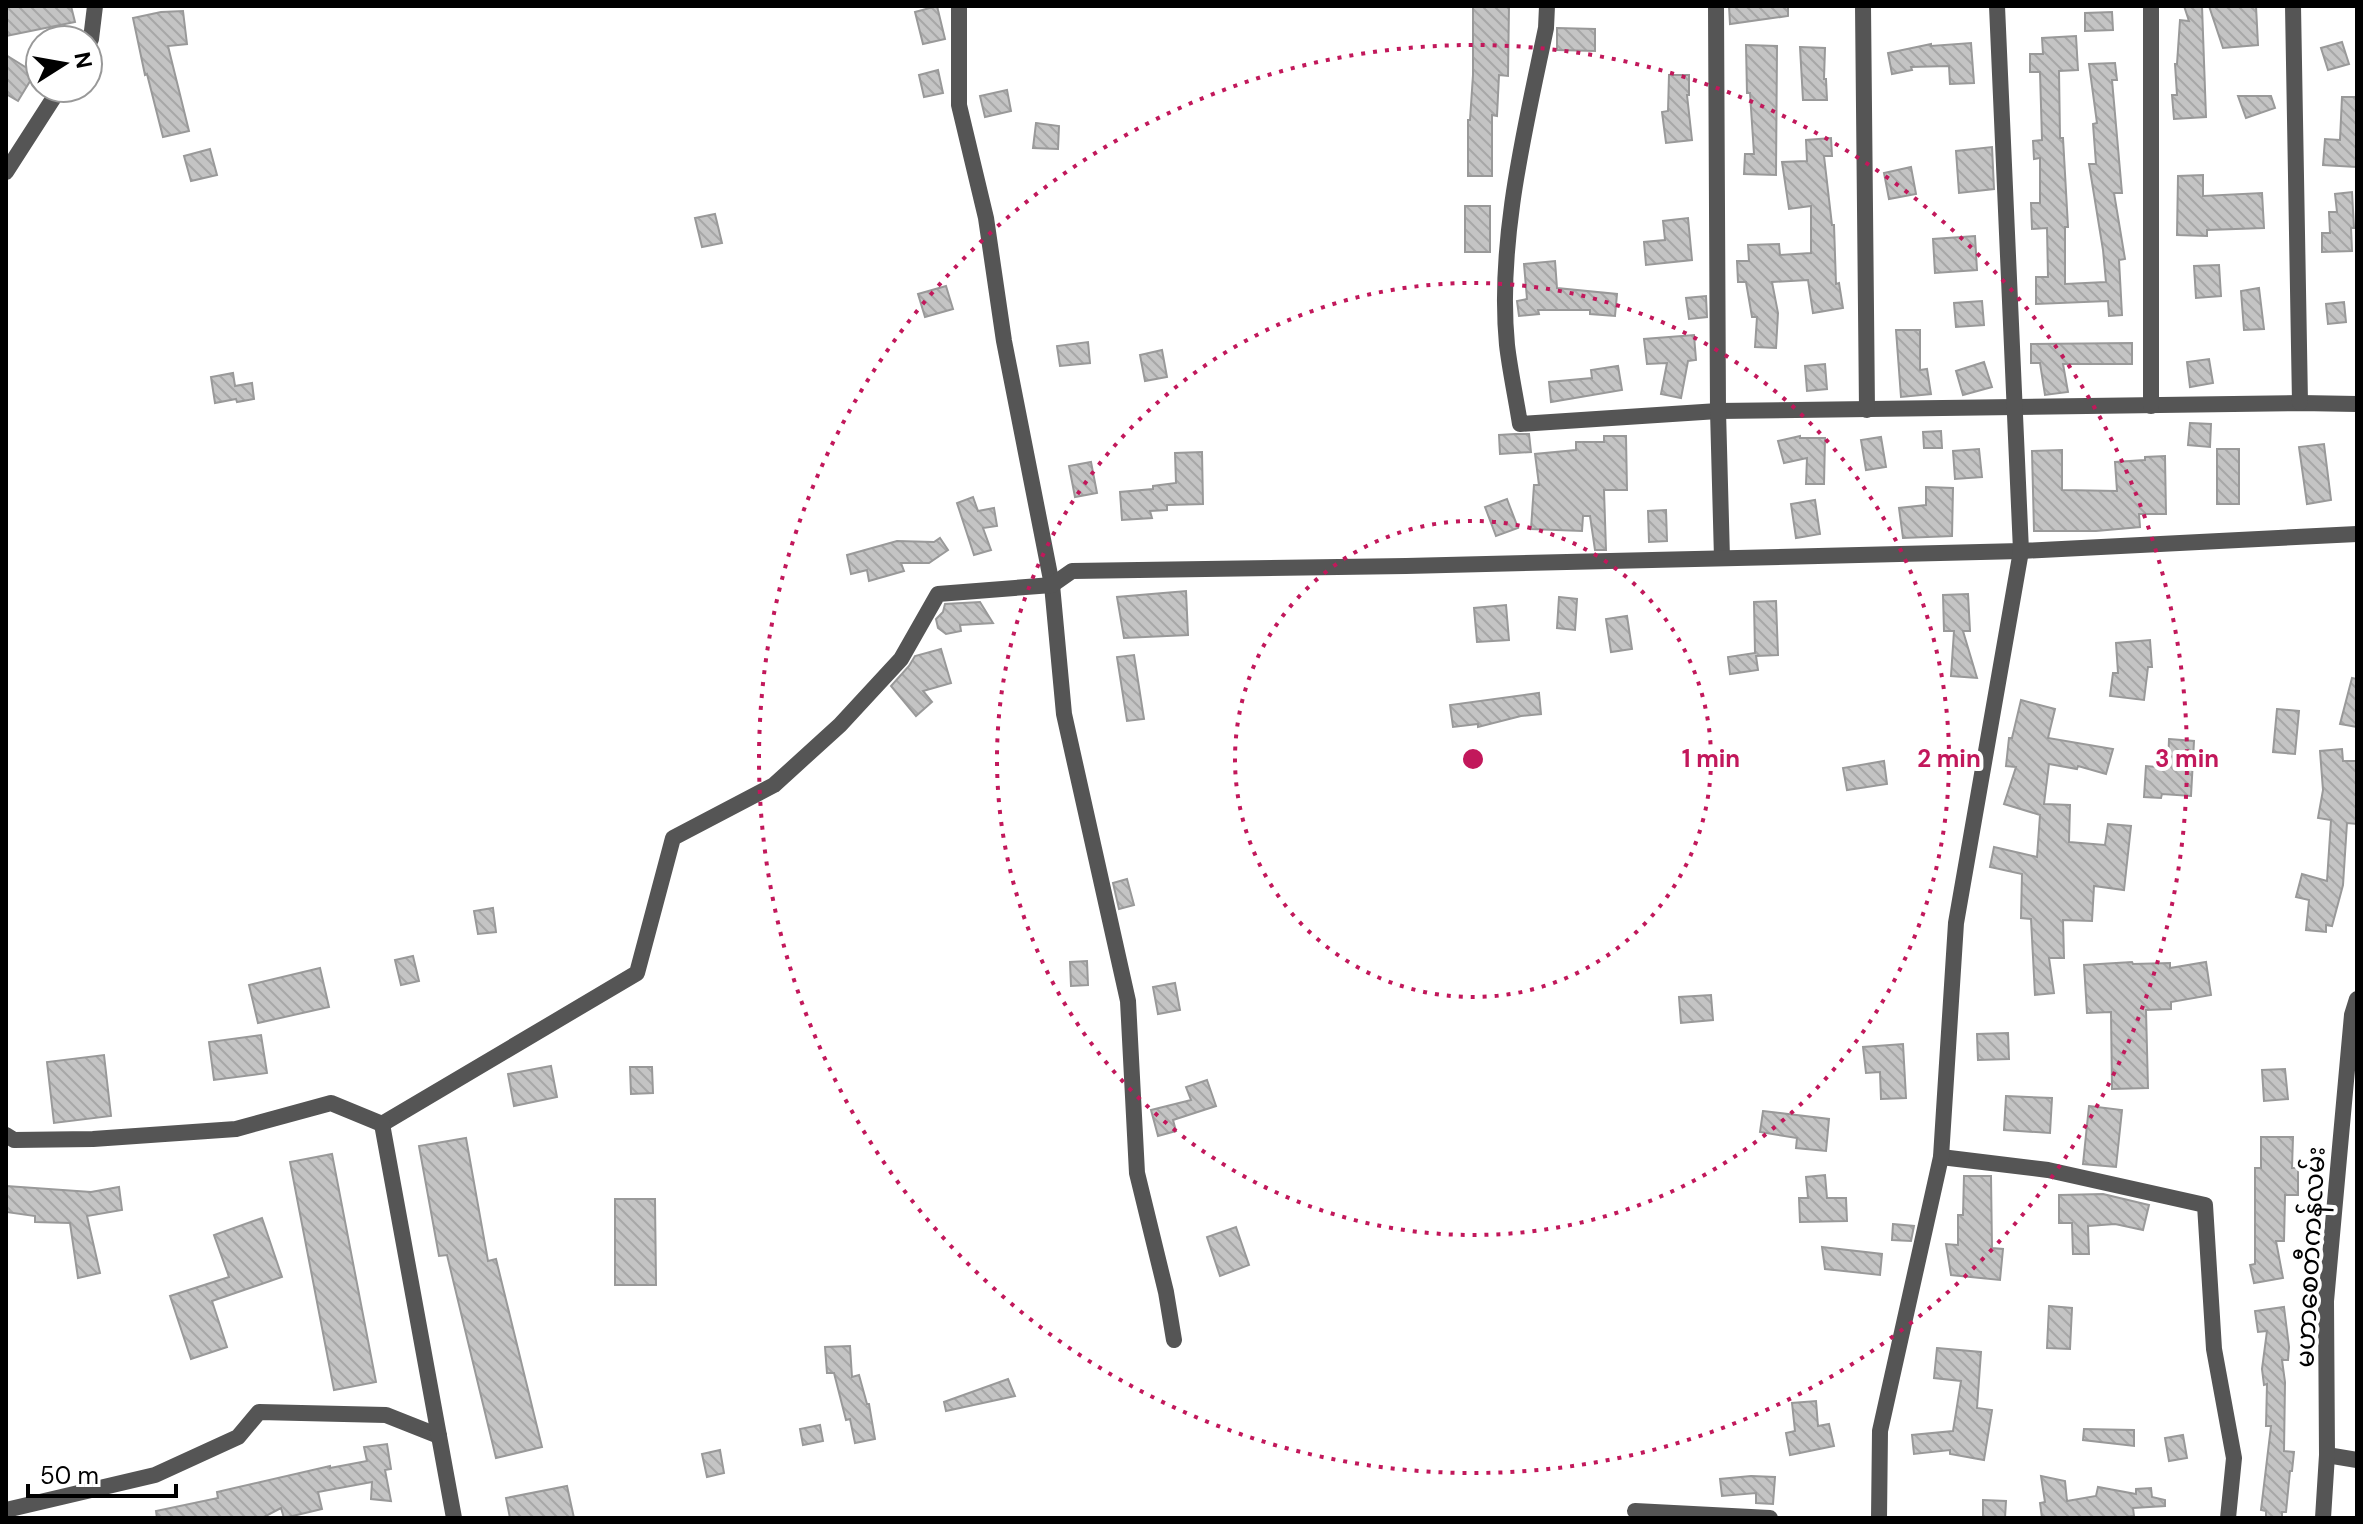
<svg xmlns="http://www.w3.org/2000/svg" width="2363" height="1524" font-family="'DM Sans','Noto Sans Myanmar',sans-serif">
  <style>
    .building { fill: url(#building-back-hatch); stroke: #999; stroke-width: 2 }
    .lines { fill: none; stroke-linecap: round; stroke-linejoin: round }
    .minor { stroke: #555; stroke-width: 16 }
    .tertiary { stroke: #555; stroke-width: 16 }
    .ring { fill: none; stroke: #c2185b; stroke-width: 4; stroke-dasharray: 4 8 }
    .labels { text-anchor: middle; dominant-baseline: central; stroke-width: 8; stroke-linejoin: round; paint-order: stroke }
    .street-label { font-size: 26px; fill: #000; stroke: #fff }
    .centre { fill: #c2185b; stroke: #fff; stroke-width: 4 }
    .ring-label { font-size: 24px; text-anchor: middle; font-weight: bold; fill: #c2185b; stroke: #fff; stroke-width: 8; stroke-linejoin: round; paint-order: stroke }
  </style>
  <defs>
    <pattern id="building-back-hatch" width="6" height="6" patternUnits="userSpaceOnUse" patternTransform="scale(2)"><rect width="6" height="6" fill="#c4c4c4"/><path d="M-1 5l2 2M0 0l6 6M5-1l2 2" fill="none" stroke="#a7a7a7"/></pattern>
  </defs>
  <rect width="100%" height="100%" fill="#fff"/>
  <g class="building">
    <path d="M6 6H71L75 22 6 36Z"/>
    <path d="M937 6 945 39 923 44 915 12Z"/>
    <path d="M1473 6H1509L1508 76 1499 75 1497 116 1492 115V176H1468V120H1470L1473 75Z"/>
    <path d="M1729 6H1788V16L1730 24Z"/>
    <path d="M2184 6H2202L2206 117 2174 119 2172 95H2177L2175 64H2177L2180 20 2189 21Z"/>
    <path d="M2209 6H2256L2258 45 2223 48Z"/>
    <path d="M183 11 187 44 168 46 189 131 163 137 147 74 145 75 133 18 161 12Z"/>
    <path d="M2112 12 2113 30 2085 31V13Z"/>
    <path d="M1557 28 1595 29V51L1557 50Z"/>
    <path d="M2076 36 2078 70 2059 71 2060 138H2063L2068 227H2065V284L2106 282 2103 250 2089 164H2096L2093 124 2097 123 2089 64 2115 63 2117 80H2112L2122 193H2114L2125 259 2119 260 2122 315 2109 316 2108 301 2036 304V277H2048L2047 228 2032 229 2031 203H2040V158L2034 159 2033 141 2042 140 2040 72H2030V54H2043L2042 38Z"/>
    <path d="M2342 42 2349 64 2328 70 2321 48Z"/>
    <path d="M1971 43 1974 83 1950 84 1949 66 1911 67 1912 70 1892 74 1888 53 1931 44V46Z"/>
    <path d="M1746 45 1777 46 1776 175 1744 174 1745 154H1754L1750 93H1747Z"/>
    <path d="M1800 47 1825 48 1824 79H1826L1827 100H1803Z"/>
    <path d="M6 55 35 73 18 101 6 94Z"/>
    <path d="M938 70 943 93 924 97 919 75Z"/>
    <path d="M1669 75H1689V95H1687L1692 140 1666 143 1662 112 1668 111Z"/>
    <path d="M1007 90 1011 111 985 117 980 96Z"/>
    <path d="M2238 96H2271L2275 108 2246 118Z"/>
    <path d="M2342 97H2357L2356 167 2323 165 2325 139 2340 140Z"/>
    <path d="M1036 123 1059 126 1058 149 1033 148Z"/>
    <path d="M1831 138 1832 156H1824L1832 225H1834L1836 284 1839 283 1843 308 1813 313 1808 280 1772 282 1778 313 1776 348 1755 347 1757 317H1752L1746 282H1738L1737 261H1749L1748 245 1779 244 1780 255 1811 253V206L1789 209 1782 162 1807 161 1806 140Z"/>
    <path d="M1992 147 1994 189 1959 193 1956 151Z"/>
    <path d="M210 149 217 175 191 181 184 156Z"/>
    <path d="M1911 167 1916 194 1889 199 1884 173Z"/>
    <path d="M2203 175V196L2262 193 2264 228 2207 230V236L2177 235 2178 176Z"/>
    <path d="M2352 192 2354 228H2351L2352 251 2322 252V233H2330L2329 212H2337L2335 194Z"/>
    <rect x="1465" y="206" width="25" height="46"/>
    <path d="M715 214 722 243 702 247 695 218Z"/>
    <path d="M1688 218 1692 260 1646 265 1644 242 1665 240 1663 221Z"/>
    <path d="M1975 236 1977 270 1935 273 1933 239Z"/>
    <path d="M1555 261 1557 288 1617 294 1615 316 1590 314V310H1538L1539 314 1519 316 1517 301 1527 299 1524 264Z"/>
    <path d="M2219 265 2221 296 2196 298 2194 266Z"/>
    <path d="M946 286 953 309 925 317 918 294Z"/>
    <path d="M2259 288 2264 329 2244 330 2241 291Z"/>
    <path d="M1706 296 1707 317 1689 319 1686 298Z"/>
    <path d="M1982 301 1984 325 1956 327 1954 303Z"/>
    <path d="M2344 302 2346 322 2328 324 2326 304Z"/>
    <path d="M1896 330H1920V370L1927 369 1931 394 1901 397Z"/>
    <path d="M1694 335 1696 360 1688 361 1681 398 1661 394 1667 363 1647 364 1644 339Z"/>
    <path d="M1088 342 1090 363 1060 366 1057 346Z"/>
    <path d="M2132 343V364H2063L2068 392 2045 395 2040 363H2031V344Z"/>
    <path d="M1162 350 1167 377 1145 381 1140 355Z"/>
    <path d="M2209 359 2213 383 2190 387 2187 362Z"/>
    <path d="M1984 362 1992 387 1963 395 1956 371Z"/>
    <path d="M1825 364 1827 389 1807 391 1805 366Z"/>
    <path d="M1618 366 1622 390 1551 402 1549 382 1592 378 1591 370Z"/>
    <path d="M233 373 235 386 252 383 254 399 237 402 236 399 215 403 211 377Z"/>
    <path d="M2190 423 2211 424 2210 447 2188 445Z"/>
    <path d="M1941 431 1942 448H1924L1923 432Z"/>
    <path d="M1515 434H1529L1531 452 1500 454 1499 435Z"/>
    <path d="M1604 436H1626L1627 490H1604L1606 550H1595L1590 516H1583L1582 531 1531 529 1534 485H1539L1535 454 1576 450V442H1604Z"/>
    <path d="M1800 436V438H1825L1824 484H1806L1807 458 1784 463 1778 441Z"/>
    <path d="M1881 437 1886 467 1866 470 1861 440Z"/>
    <path d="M2324 444 2331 500 2307 504 2299 447Z"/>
    <path d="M1979 449 1982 477 1955 479 1953 451Z"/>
    <rect x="2217" y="449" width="22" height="55"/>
    <path d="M2062 450V490L2117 491 2115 462 2145 460V457L2165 456 2166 514H2139L2140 527 2096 531H2034L2032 451Z"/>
    <path d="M1202 452 1203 504 1167 505V510L1150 511 1152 518 1122 520 1120 492 1153 489V486L1176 483 1175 453Z"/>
    <path d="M1091 462 1097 493 1075 497 1069 466Z"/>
    <path d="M1926 487 1953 488 1952 536 1903 538 1899 508 1926 505Z"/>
    <path d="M973 497 978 511 994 508 997 526 983 528 991 550 974 555 957 503Z"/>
    <path d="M1507 499 1518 528 1496 536 1485 507Z"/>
    <path d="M1815 500 1820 534 1796 538 1791 504Z"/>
    <path d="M1666 510 1667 541 1649 542 1648 511Z"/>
    <path d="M940 538 948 550 929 563H901L904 571 869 581 867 570 851 574 847 555 897 541 934 542Z"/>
    <path d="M1186 591 1188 635 1124 638 1117 597Z"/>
    <path d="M1968 594 1970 631H1963L1977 678 1951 676 1954 631H1944L1943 595Z"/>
    <path d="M1559 597 1577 599 1575 630 1557 628Z"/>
    <path d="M1776 601 1778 655 1756 656 1758 670 1730 674 1728 657 1755 653 1754 602Z"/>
    <path d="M980 602 993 623 960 625 961 631 946 634 938 628 936 619 943 612 945 604Z"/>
    <path d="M1506 605 1509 640 1477 642 1474 608Z"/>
    <path d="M1627 616 1632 649 1611 652 1606 619Z"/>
    <path d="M2150 640 2152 667H2148L2144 700 2110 696 2113 673H2118L2116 643Z"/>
    <path d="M941 649 951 683 923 691 932 702 916 716 891 686 909 666 915 656Z"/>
    <path d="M1134 655 1144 719 1127 721 1117 657Z"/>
    <path d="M2352 678 2357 679V727L2340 724Z"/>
    <path d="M1539 693 1541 714 1521 716 1478 727V724L1453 727 1450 705Z"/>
    <path d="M2021 700 2055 709 2048 738 2113 749 2106 774 2078 766 2077 769 2049 764 2044 804 2070 805 2069 842 2105 845 2108 824 2131 826 2124 890 2094 886 2092 921 2063 920 2064 958H2049L2054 993 2035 995 2031 919 2021 918 2022 874 1990 867 1994 847 2037 857 2040 815 2004 804 2016 767 2006 766 2009 738H2012Z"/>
    <path d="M2277 709 2299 711 2295 754 2273 752Z"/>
    <path d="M2169 739 2194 741 2191 796 2162 794 2161 798 2144 797 2146 766 2168 768Z"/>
    <path d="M2342 749 2343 761H2357V824L2347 823 2343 885 2332 926 2326 925V932L2306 930 2309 900 2296 897 2302 874 2327 881 2331 820 2318 818 2323 790 2320 751Z"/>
    <path d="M1884 761 1887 784 1847 790 1843 768Z"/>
    <path d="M1127 879 1134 905 1119 909 1113 883Z"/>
    <path d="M493 908 496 932 478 934 474 911Z"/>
    <path d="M413 956 419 981 401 985 395 960Z"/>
    <path d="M1087 961 1088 985 1071 986 1070 962Z"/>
    <path d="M2132 962 2133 964 2170 963V968L2206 962 2211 995 2171 1002V1009L2146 1010 2148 1088 2112 1089 2111 1012 2087 1013 2084 965Z"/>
    <path d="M320 968 329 1007 258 1023 249 985Z"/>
    <path d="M1175 983 1180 1010 1158 1014 1153 987Z"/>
    <path d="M1711 995 1713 1020 1681 1023 1679 997Z"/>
    <path d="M2008 1033 2009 1059 1978 1060 1977 1034Z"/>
    <path d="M261 1035 267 1073 214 1080 209 1042Z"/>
    <path d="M1903 1044 1906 1098 1881 1099 1880 1072 1866 1073 1863 1047Z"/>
    <path d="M104 1055 111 1116 54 1123 47 1062Z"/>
    <path d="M551 1066 557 1097 514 1106 508 1074Z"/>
    <path d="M630 1067H652L653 1093 631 1094Z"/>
    <path d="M2285 1069 2288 1099 2264 1101 2262 1070Z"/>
    <path d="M1207 1080 1216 1106 1173 1120 1176 1131 1158 1136 1151 1110 1191 1100 1186 1087Z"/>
    <path d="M2006 1096 2052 1098 2050 1133 2004 1130Z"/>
    <path d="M2089 1106 2122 1110 2116 1167 2083 1164Z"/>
    <path d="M1763 1111 1829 1119 1826 1151 1796 1148 1797 1138 1760 1132Z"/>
    <path d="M2261 1137H2293L2292 1168H2298V1195H2285L2284 1241H2276L2283 1278 2254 1283 2250 1265 2255 1264V1168H2261Z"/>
    <path d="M466 1138 488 1261 496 1259 542 1447 496 1458 447 1255 439 1256 419 1146Z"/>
    <path d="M332 1154 376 1382 334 1390 290 1162Z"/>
    <path d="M1825 1175 1827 1198H1846L1847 1221 1800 1222 1799 1198H1808L1806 1177Z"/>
    <path d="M1964 1176H1991L1992 1248 2003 1249 2000 1280 1951 1275 1946 1244 1958 1245V1215H1963Z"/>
    <path d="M6 1186 91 1192 119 1187 122 1210 87 1216 100 1273 78 1278 70 1223 35 1222V1216L6 1212Z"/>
    <path d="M2103 1194 2149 1205 2143 1230 2115 1224 2088 1226 2089 1254H2073L2072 1223H2059V1195Z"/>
    <path d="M615 1199H655L656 1285H615Z"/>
    <path d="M262 1218 282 1277 212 1301 227 1347 191 1359 170 1296 229 1277 214 1235Z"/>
    <path d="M1893 1224 1914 1226 1911 1241 1892 1240Z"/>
    <path d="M1236 1227 1249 1265 1220 1276 1207 1237Z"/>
    <path d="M1822 1247 1882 1254 1880 1275 1825 1269Z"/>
    <path d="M2049 1306 2072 1308 2070 1349 2047 1348Z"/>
    <path d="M2284 1307 2289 1347 2288 1360H2282L2285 1382 2284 1451 2294 1452 2292 1471H2290L2286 1512H2282V1518H2266V1511L2261 1510 2271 1426H2266L2267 1384 2264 1385 2262 1369 2267 1331 2258 1332 2255 1311Z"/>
    <path d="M850 1346 852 1377 859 1375 867 1404H869L875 1439 855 1443 850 1419 846 1420 834 1373H827L825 1347Z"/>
    <path d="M1937 1348 1981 1352 1977 1408 1992 1410 1984 1460 1950 1454V1450L1914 1454 1912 1435 1953 1431 1961 1381 1934 1378Z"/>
    <path d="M1008 1379 1015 1396 946 1411 944 1402Z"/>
    <path d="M1816 1401 1818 1426 1829 1424 1834 1446 1790 1455 1786 1433 1795 1431 1792 1403Z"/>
    <path d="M820 1425 823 1441 803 1445 800 1429Z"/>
    <path d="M2084 1429 2134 1430V1446L2083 1440Z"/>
    <path d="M2183 1435 2187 1458 2169 1461 2165 1438Z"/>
    <path d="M387 1444 391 1469 385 1470 391 1501 371 1499 372 1482 318 1492 322 1509 284 1518 281 1508 262 1518H157L156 1511 218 1498 217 1492 330 1466V1468L367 1461 364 1447Z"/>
    <path d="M720 1450 724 1473 707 1477 702 1454Z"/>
    <path d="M1751 1476 1775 1477 1773 1504 1756 1503V1493L1722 1496 1720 1479Z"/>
    <path d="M2041 1476 2065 1481 2067 1501 2096 1496 2098 1487 2136 1494V1489L2151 1488 2152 1497 2165 1500V1506L2133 1508 2134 1516 2120 1518H2042L2040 1503 2045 1502Z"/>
    <path d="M567 1486 574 1518H510L506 1498Z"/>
    <path d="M1983 1500 2006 1501 2005 1518H1983Z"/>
  </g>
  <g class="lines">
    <g class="minor">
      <path d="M959 6V105L986 218 1004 341 1052 585 1064 714 1128 1001 1137 1173 1166 1292 1174 1340"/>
      <path d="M1547 6 1546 28C1525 129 1497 242 1507 345 1510 371 1516 398 1520 424L1718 411 2300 403 2357 404"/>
      <path d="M1716 6 1718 411 1722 558"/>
      <path d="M1863 6 1867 410"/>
      <path d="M2293 6 2300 403"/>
      <path d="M88 45 91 39 95 6"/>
      <path d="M6 172 60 88"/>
      <path d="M2151 406V6"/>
      <path d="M6 1135 14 1140 93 1139 236 1129 331 1103 382 1124 637 973 673 838 774 785 840 725 901 659 938 594 1052 585 1072 571 1406 566 2021 551 2357 534"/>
      <path d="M1941 1157 2048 1170 2205 1205 2214 1349 2234 1458 2228 1518"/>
      <path d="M2327 1455 2357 1460"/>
      <path d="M6 1510 155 1475 238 1437 259 1412 386 1415 439 1436"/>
      <path d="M1635 1511 1770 1518"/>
      <path d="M1879 1518 1880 1431 1941 1157 1956 923 2021 551 1997 6"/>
      <path d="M2323 1518 2327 1455 2326 1301 2352 1015 2357 999"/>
    </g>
    <path class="tertiary" d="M382 1124 454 1518"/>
  </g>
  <g class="ring">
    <circle cx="1473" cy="759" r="238"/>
    <circle cx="1473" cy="759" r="476"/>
    <circle cx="1473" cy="759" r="714"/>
  </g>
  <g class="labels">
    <g class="street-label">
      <text transform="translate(2310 1257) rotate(-87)">မဟာစေတီကန်လမ်း</text>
    </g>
  </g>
  <circle cx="1473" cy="759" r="12" class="centre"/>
  <g class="ring-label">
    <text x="1711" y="767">1 min</text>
    <text x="1949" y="767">2 min</text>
    <text x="2187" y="767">3 min</text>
  </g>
  <rect width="2363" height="1524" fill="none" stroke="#000000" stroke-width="16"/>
  <g transform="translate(64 64) rotate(79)"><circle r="38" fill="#ffffff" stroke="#999999" stroke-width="2"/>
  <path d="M0-6L14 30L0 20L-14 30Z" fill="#000000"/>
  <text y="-12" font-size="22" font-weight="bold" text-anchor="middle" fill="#000000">N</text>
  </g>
  <path d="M28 1484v12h148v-12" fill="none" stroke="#000000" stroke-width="4"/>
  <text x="40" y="1484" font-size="24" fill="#000000" stroke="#ffffff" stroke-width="6" paint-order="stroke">50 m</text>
</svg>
